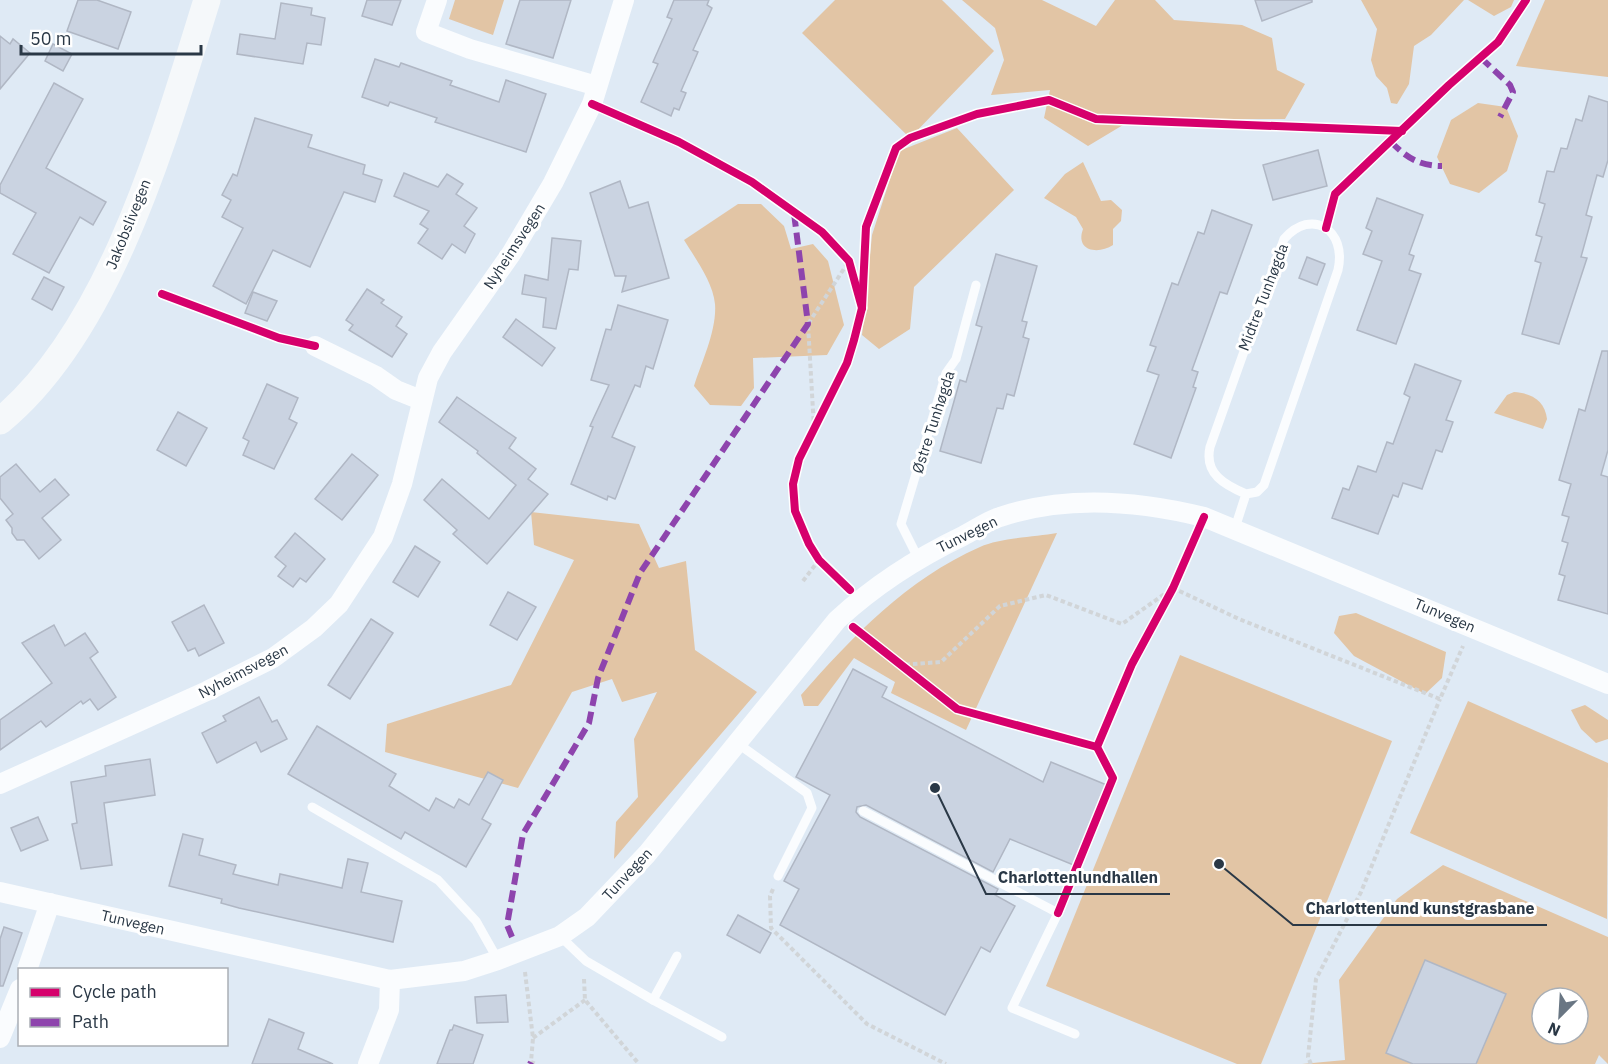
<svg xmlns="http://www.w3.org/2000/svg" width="1608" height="1064" font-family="'IBM Plex Sans',sans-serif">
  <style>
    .green { fill: #e2c5a5; fill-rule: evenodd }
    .building { fill: #cad3e1; stroke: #b0b7c4; stroke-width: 1.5 }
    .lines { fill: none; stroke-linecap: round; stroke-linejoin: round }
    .path { stroke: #d1d5d8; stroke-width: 4; stroke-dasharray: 4.5 3; stroke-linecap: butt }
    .lane { stroke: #fafcfe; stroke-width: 9 }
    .street { stroke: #fafcfe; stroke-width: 20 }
    .secondary { stroke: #f5f8fa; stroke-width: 27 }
    .quiet { stroke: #8e44ad; stroke-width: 6; stroke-dasharray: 12 6; stroke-linecap: butt }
    .cycleway-casing { stroke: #fff; stroke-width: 11 }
    .cycleway { stroke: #d6006c; stroke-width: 8 }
    .labels { text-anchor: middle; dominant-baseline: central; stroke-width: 6; stroke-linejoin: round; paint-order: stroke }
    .street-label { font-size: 15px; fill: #2a3846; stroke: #fff }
    .leader { fill: none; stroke: #2a3846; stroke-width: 2 }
    .callout-dot { fill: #2a3846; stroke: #fff; stroke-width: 2 }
    .callout-label { font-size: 16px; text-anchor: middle; font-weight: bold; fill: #2a3846; stroke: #fff; stroke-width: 6; stroke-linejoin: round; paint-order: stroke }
  </style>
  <rect width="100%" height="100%" fill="#dfeaf5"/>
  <g class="green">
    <path d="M455 0H504L493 35 449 19Z"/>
    <path d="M835 0H942L994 51 910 138 802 33Z"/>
    <path d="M962 0H1042L1096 26 1115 0H1155L1174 20 1242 25 1272 38 1277 70 1305 84 1285 119H1133L1088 146 1044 118 1050 90 991 95 1004 60 995 28Z"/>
    <path d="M1361 0H1464L1431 35 1414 46 1409 84 1397 104 1391 103 1387 88 1376 76 1371 60 1377 29Z"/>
    <path d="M1468 0H1514L1511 7 1494 16Z"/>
    <path d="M1545 0H1608V77L1516 66Z"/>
    <path d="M1478 103 1506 107 1518 136 1507 171 1479 193 1450 184 1437 157 1451 120Z"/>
    <path d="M957 128 1014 190 914 287 910 329 879 349 862 335 872 235 899 151Z"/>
    <path d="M1083 162 1101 201 1111 200 1122 210 1121 221 1113 229V245C1098 255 1075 251 1083 229L1076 217 1044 198 1065 174Z"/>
    <path d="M738 204H761L784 226 791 249 813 244 828 261 844 325 827 355 753 358 754 388 741 406 710 405 694 386C702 361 717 330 715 304 713 282 695 258 684 240Z"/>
    <path d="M1514 392C1532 393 1545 401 1547 419L1543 429 1494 413 1507 395Z"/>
    <path d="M531 512 639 524 659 568 686 561 695 650 757 692 614 859 616 822 638 797 634 739 657 692 622 702 612 679 572 692 518 788 385 752 387 724 511 685 574 560 534 545Z"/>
    <path d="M1057 533 966 730 891 693 895 682 854 658 818 706H804L801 695C852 637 907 579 980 547 1000 538 1034 537 1057 533Z"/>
    <path d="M1356 613 1446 652 1442 678 1425 694 1354 656 1334 633 1339 616Z"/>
    <path d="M1180 655 1392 741 1261 1064H1237L1046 986Z"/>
    <path d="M1468 701 1608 763 1607 919 1410 833Z"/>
    <path d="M1585 705 1608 720V739L1596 743 1581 729 1571 710Z"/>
    <path d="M1443 865 1608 937V1064L1599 1055 1595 1064H1302L1345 1060 1339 980 1397 899ZM1542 998H1578V1034H1542Z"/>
  </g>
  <g class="building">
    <path d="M78 0H97L131 12 118 49 67 31Z"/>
    <path d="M367 0H401L392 25 362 16Z"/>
    <path d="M520 0H571L553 58 506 44Z"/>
    <path d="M674 0H709L707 5 712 8 693 50 698 52 681 91 686 93 679 110 674 108 671 116 641 102 658 64 653 62 672 19 667 17Z"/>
    <path d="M1255 0H1312V2L1262 21Z"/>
    <path d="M281 3 312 8 311 15 325 18 321 45 307 43 303 64 237 54 240 34 275 39Z"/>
    <path d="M0 36 10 44 13 39 30 53 0 89Z"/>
    <path d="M53 44 72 54 63 71 45 61Z"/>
    <path d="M375 59 399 67 401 63 452 81 450 85 499 102 506 80 546 94 526 152 435 122 437 118 390 102 388 106 362 97Z"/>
    <path d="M54 83 83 99 46 168 106 202 93 225 80 217 49 273 13 254 36 213 0 193V185Z"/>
    <path d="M1589 96 1608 102V160L1603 177 1597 175 1586 215 1592 217 1581 257 1587 258 1559 344 1522 334 1541 263 1535 261 1542 237 1536 235 1545 204 1539 202 1547 171 1554 172 1561 148 1567 149 1576 119 1582 121Z"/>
    <path d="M255 118 312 135 308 147 365 165 363 174 382 180 375 202 344 192 310 267 273 250 246 304 213 286 243 228 222 217 231 200 222 195 233 174 237 176Z"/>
    <path d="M1318 150 1327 186 1273 200 1263 165Z"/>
    <path d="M404 173 438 187 447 174 463 184 456 194 477 208 464 226 475 234 465 253 452 244 442 259 418 243 428 229 420 224 429 211 394 196Z"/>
    <path d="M620 181 629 208 648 202 669 278 622 292 626 276H615L590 193Z"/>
    <path d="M1377 198 1423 215 1409 254 1414 256 1409 270 1421 274 1396 344 1357 330 1382 261 1363 254 1372 231 1366 228Z"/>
    <path d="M1212 210 1252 225 1227 294 1220 292 1192 370 1198 372 1193 387 1196 388 1171 458 1134 444 1159 375 1147 371 1156 347 1150 345 1172 283 1178 285 1198 232 1204 234Z"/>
    <path d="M552 238 581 241 578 270 569 269 556 329 543 327 546 298 522 294 525 275 548 280Z"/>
    <path d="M996 254 1037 266 1022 321 1027 322 1023 337 1029 339 1014 396 1007 394 1003 409 997 408 981 463 940 451 960 380 966 382 982 327 976 325Z"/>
    <path d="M1307 257 1325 264 1317 285 1299 278Z"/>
    <path d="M44 277 64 287 52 310 32 299Z"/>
    <path d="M367 289 384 300 381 303 402 317 396 326 407 334 392 357 349 330 353 325 346 320Z"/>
    <path d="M253 292 277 301 267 321 245 313Z"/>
    <path d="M618 305 668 320 653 369 646 366 640 387 635 385 612 437 635 447 616 497 615 499 608 496 607 500 571 484 593 427 590 426 609 385 591 380 606 329 611 330Z"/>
    <path d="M516 319 555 348 542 366 503 337Z"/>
    <path d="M1602 351H1608V450L1601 475 1608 477V614L1558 600 1565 576 1559 574 1568 543 1562 541 1569 517 1562 515 1571 484 1559 480 1579 409 1585 411Z"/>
    <path d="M1415 364 1461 381 1446 420 1453 422 1442 452 1436 450 1422 489 1403 483 1398 497 1393 495 1378 534 1332 518 1343 488 1349 490 1358 466 1376 472 1387 442 1393 444 1410 397 1404 394Z"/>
    <path d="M267 384 298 398 289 419 297 423 274 469 243 455 249 441 243 438Z"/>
    <path d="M457 397 516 438 509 448 536 469 528 479 548 494 487 564 453 534 457 530 424 500 442 479 489 519 516 485 477 453 478 451 439 422Z"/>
    <path d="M178 412 207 428 186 466 157 450Z"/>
    <path d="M352 454 378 475 342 520 315 499Z"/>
    <path d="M16 464 40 492 55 479 69 495 42 518 61 540 39 559 24 540H17L12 533V528L6 520 13 514 0 498V477Z"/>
    <path d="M295 533 325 559 306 582 300 578 293 587 278 576 286 566 275 557Z"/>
    <path d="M415 546 440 562 418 597 393 582Z"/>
    <path d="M508 592 536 607 517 640 490 625Z"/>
    <path d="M204 605 224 643 199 656 195 648 188 651 172 622Z"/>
    <path d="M371 619 393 633 350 699 328 685Z"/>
    <path d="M54 625 65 646 85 633 98 652 90 658 116 697 98 710 90 699 83 704 81 701 46 727 41 721 0 750V720L52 683 22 643Z"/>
    <path d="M853 669 887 687 882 697 1043 782 1051 762 1109 786 1076 866 1010 839 993 872 866 805 857 807 856 812 860 817 998 889 995 895 1015 906 990 952 981 947 945 1015 780 925 799 889 784 881 830 795 796 777Z"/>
    <path d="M259 697 272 722 277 720 287 739 261 752 256 742 217 763 202 733 226 721 223 716Z"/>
    <path d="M317 726 396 774 389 786 429 811 436 798 454 808 459 799 469 805 488 772 503 780 482 819 491 824 466 867 405 832 401 839 288 774Z"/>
    <path d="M150 759 155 795 104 803 112 865 81 869 72 824 77 823 71 782 106 776 105 766Z"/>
    <path d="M38 817 48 840 21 851 11 828Z"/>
    <path d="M183 834 203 839 199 855 236 865 233 874 278 885 280 874 342 888 348 859 368 863 361 892 402 901 393 942 239 908 221 903 222 899 169 886Z"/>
    <path d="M738 915 771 933 760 953 727 935Z"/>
    <path d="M4 927 22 933 3 986H0V939Z"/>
    <path d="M1425 960 1506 994 1476 1064H1413L1386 1053Z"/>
    <path d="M506 995 508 1022 477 1023 475 997Z"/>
    <path d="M269 1019 304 1033 298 1049 333 1064H252Z"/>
    <path d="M454 1025 483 1035 473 1064H437L450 1030H452Z"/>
  </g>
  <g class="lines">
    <g class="path">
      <path d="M814 428 808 324 849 261"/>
      <path d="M803 581 819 560"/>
      <path d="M898 665 941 662 1000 606 1046 595 1122 624 1173 588 1239 619 1440 699 1463 646"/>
      <path d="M773 889 770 896 771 928 867 1024 946 1064"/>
      <path d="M525 972 533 1038 531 1062 536 1064"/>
      <path d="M584 979 585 1000 639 1064"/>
      <path d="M533 1038 585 1000"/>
      <path d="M1311 1064 1308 1057 1316 979 1361 892 1440 699"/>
    </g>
    <g class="lane">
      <path d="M1235 528 1246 494C1225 485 1204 474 1210 447L1284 239C1312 207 1347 230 1338 270L1264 485 1257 492 1246 494"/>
      <path d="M918 558 901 524 946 373 956 359 976 285"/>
      <path d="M737 743 807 793 812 808 778 876"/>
      <path d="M312 807 438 880 476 921 498 960"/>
      <path d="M863 811 1058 913 1012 1008 1075 1034"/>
      <path d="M560 936 586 961 653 1000 677 956"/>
      <path d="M653 1000 722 1037"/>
    </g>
    <g class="street">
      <path d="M437 0 426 32 470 49 597 86"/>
      <path d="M315 346 376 376 396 390 421 400"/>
      <path d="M0 784 207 691 273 658 314 628 339 604 383 537 402 484 428 378 442 352 511 254 553 183 592 104 624 0"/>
      <path d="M0 892 390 980 464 971 498 960 560 936 587 917 647 854 837 620C875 585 917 558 963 536 975 530 987 521 1000 517 1065 495 1139 501 1204 517L1608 684"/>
      <path d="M27 970 50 903"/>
      <path d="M0 1038 20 989"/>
      <path d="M368 1064 389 1010 390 980"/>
    </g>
    <path class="secondary" d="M0 421C112 329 165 134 207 0"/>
    <g class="quiet">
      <path d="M1481 58 1510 85 1513 92 1500 117"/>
      <path d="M1391 142C1406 157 1419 166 1442 166"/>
      <path d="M512 937 507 925 523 834 589 723 598 678 640 573 808 324 794 213"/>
      <path d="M530 1064 531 1062"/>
    </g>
    <defs>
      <g id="cycleway">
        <path d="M592 104 679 142 752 182 822 232 849 261 862 308 854 340 847 363 799 459 793 484 795 511 809 544 819 560 850 590"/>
        <path d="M1326 228 1335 194 1449 85 1498 42 1526 0"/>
        <path d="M162 294 279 338 315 346"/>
        <path d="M862 308 866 227 896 148 910 138 977 114 1049 100 1096 119 1402 131"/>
        <path d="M853 627 957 709 1097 747"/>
        <path d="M1058 913 1113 778 1097 747 1132 664 1173 588 1204 517"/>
      </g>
    </defs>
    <use href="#cycleway" class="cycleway-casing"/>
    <use href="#cycleway" class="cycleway"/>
  </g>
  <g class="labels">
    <g class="street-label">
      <text transform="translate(128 224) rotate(-68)">Jakobslivegen</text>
      <text transform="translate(514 246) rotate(-57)">Nyheimsvegen</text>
      <text transform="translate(1263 297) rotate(-69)">Midtre Tunhøgda</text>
      <text transform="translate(933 422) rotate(-72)">Østre Tunhøgda</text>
      <text transform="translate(967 534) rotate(-26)">Tunvegen</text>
      <text transform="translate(1445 615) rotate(23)">Tunvegen</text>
      <text transform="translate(243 671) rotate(-28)">Nyheimsvegen</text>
      <text transform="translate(627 874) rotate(-47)">Tunvegen</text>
      <text transform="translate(133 922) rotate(13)">Tunvegen</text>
    </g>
  </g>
  <path class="leader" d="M935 788L986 894H1170M1219 864L1293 925H1547"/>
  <g class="callout-dot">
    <circle cx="935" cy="788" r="6"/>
    <circle cx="1219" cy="864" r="6"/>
  </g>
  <g class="callout-label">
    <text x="1078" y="883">Charlottenlundhallen</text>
    <text x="1420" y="914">Charlottenlund kunstgrasbane</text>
  </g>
  <rect x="18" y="968" width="210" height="78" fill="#ffffff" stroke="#aaafb5" stroke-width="1.5"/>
  <rect x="30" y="988" width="30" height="9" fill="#d6006c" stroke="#aaafb5" stroke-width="1.5"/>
  <text x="72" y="998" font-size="18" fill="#2a3846">Cycle path</text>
  <rect x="30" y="1018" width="30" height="9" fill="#8e44ad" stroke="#aaafb5" stroke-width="1.5"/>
  <text x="72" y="1028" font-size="18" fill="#2a3846">Path</text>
  <g transform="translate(1560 1016) rotate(204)"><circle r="28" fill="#ffffff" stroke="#aaafb5" stroke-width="1.5"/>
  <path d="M0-4.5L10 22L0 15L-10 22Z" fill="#697683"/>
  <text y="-9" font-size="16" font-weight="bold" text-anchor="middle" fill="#2a3846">N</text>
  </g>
  <path d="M21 45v9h180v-9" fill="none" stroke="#2a3846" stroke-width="3"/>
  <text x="30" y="45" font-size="18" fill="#2a3846" stroke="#ffffff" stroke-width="4.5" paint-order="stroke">50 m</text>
</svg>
